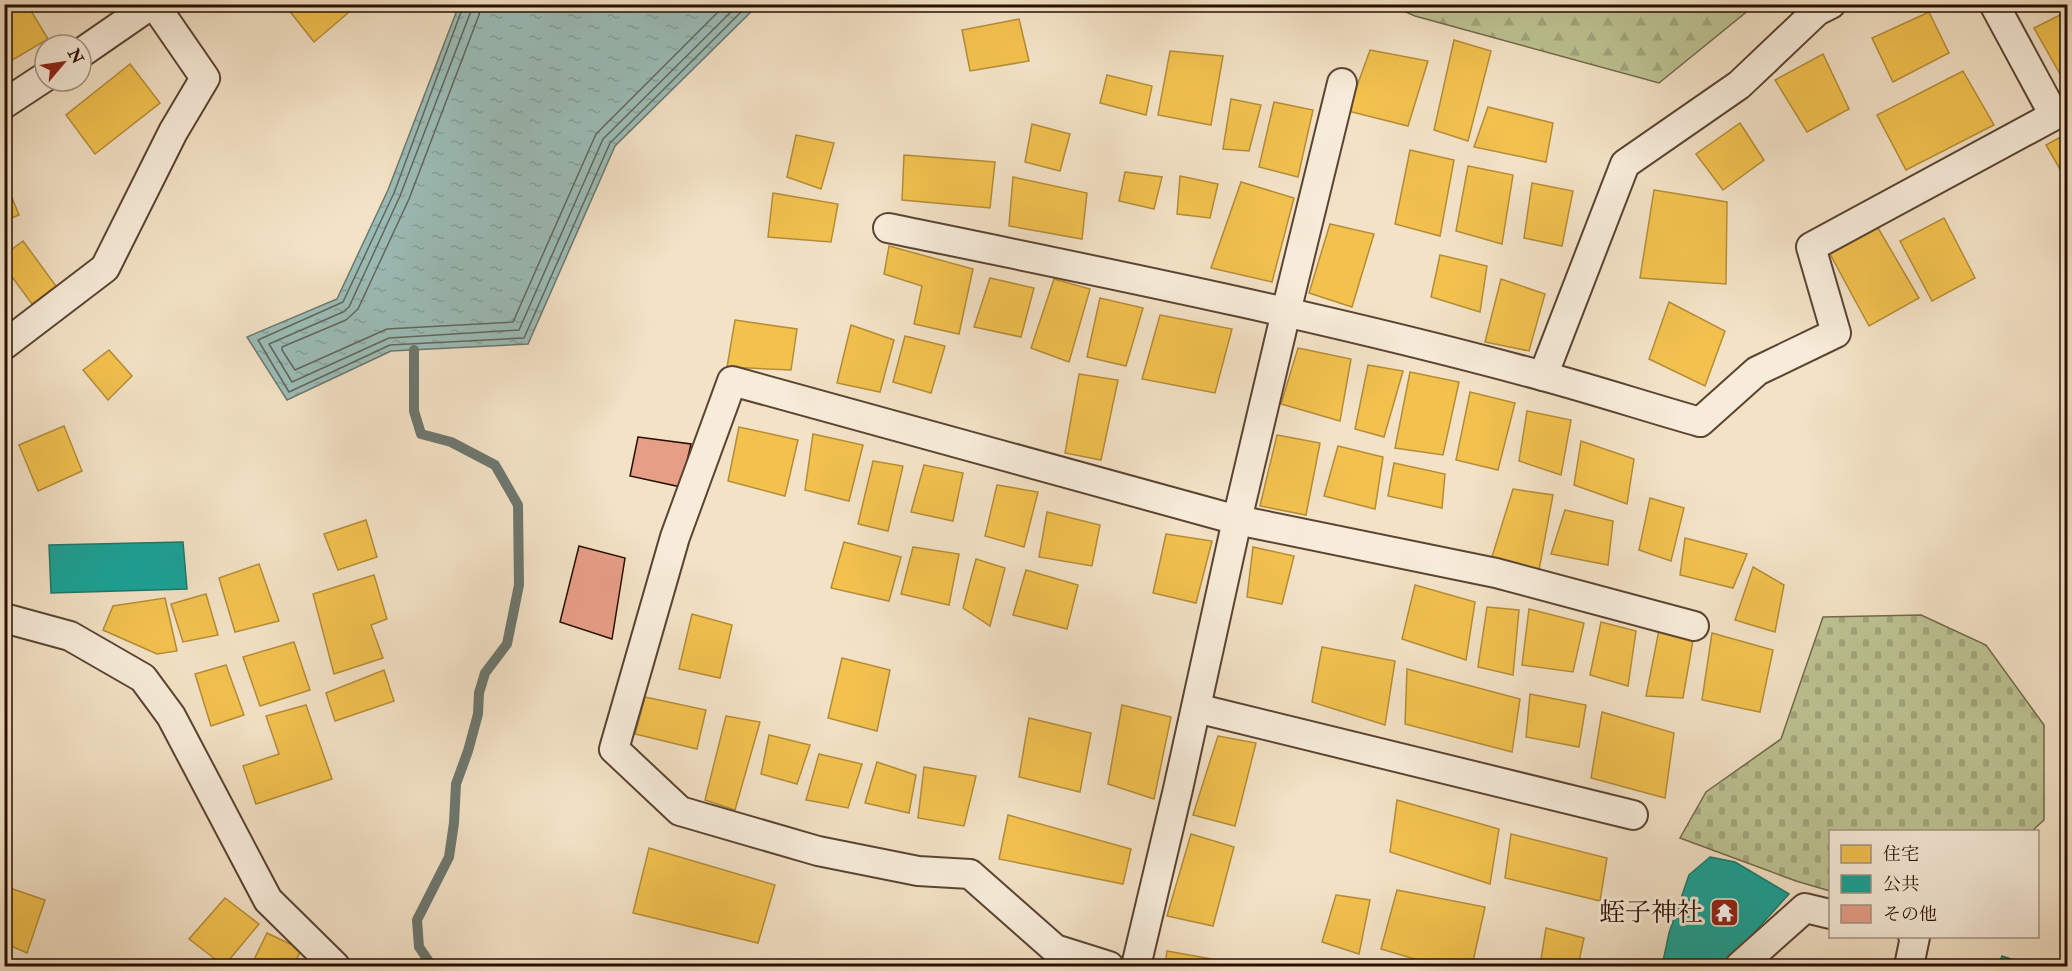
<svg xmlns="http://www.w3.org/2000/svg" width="2072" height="971" font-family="'IM FELL Double Pica','Noto Serif JP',serif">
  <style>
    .forest { fill: url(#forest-firs); stroke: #72694a; stroke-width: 1.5 }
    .cemetery { fill: url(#cemetery-stones); stroke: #72694a; stroke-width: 1.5 }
    .water { fill: url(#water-ripples); stroke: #6d776e; stroke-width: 1.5 }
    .homes { fill: #f2c14e; stroke: #b58c37; stroke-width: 1.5 }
    .public { fill: #17a398; stroke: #1c776a; stroke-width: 1.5 }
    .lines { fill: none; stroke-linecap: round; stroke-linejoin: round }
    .shore { stroke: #62665c; stroke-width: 1.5 }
    .stream { stroke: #6d776e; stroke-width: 10 }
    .building { fill: #e69e87; stroke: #280f00; stroke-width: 1.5 }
    .minor-casing { stroke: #5b4432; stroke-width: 32 }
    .minor { stroke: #f7ecda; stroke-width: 28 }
    .labels { text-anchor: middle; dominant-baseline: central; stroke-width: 6; stroke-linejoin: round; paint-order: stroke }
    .poi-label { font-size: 26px; fill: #280f00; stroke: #f7ecda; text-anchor: end }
  </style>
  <defs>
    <pattern id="forest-firs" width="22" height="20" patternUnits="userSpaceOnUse" patternTransform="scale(1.5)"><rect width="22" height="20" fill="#bdc393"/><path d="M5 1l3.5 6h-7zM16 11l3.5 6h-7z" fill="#a2a67d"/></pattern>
    <pattern id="cemetery-stones" width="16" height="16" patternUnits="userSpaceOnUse" patternTransform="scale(1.5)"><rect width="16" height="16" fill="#bdc393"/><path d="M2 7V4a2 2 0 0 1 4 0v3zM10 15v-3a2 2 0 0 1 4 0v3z" fill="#a2a67d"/></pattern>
    <pattern id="water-ripples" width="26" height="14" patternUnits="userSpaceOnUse" patternTransform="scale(1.5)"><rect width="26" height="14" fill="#9bbdb8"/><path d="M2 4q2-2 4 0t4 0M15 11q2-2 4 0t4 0" fill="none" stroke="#86a19c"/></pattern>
  </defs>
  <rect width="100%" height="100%" fill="#f3e2c6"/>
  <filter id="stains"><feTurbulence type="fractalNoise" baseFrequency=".00333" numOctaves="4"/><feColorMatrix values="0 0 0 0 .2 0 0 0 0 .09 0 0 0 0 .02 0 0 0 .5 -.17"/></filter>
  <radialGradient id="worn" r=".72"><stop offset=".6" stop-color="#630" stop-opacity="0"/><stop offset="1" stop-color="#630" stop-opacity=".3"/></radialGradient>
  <path class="forest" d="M1390 5H1755L1659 83 1415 16Z"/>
  <path class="cemetery" d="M1921 615 1986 645 2044 725V820L2032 831 1830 832V891L1796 881 1680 838 1706 792 1781 739 1823 617Z"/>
  <path class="water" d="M459 5H758L615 146 528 344 391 351 287 400 247 337 337 299 388 190Z"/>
  <g class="homes">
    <path d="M4 4H31L28 6 48 39 4 65Z"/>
    <path d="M284 4H341L348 13 314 42Z"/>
    <path d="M2068 11V88L2034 28Z"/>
    <path d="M1929 12 1949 53 1893 82 1872 38Z"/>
    <path d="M1019 19 1029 61 970 71 962 30Z"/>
    <path d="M1454 40 1491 51 1468 141 1434 130Z"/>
    <path d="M1370 50 1428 61 1408 126 1348 111Z"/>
    <path d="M1170 51 1223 56 1211 125 1158 115Z"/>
    <path d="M1823 54 1849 109 1807 132 1775 80Z"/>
    <path d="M130 64 160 103 95 154 66 115Z"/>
    <path d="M1963 71 1994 125 1906 170 1877 115Z"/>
    <path d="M1107 75 1152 86 1146 115 1100 103Z"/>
    <path d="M1231 99 1261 105 1249 151 1223 149Z"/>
    <path d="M1274 102 1313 110 1298 177 1259 167Z"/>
    <path d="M1488 107 1553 123 1546 162 1474 147Z"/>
    <path d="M1740 123 1764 160 1723 190 1696 154Z"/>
    <path d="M1032 124 1070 134 1060 171 1025 162Z"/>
    <path d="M2068 133V183L2046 145Z"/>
    <path d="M796 135 834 143 821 189 787 177Z"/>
    <path d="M1410 150 1454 160 1440 236 1395 224Z"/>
    <path d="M904 155 995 162 990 208 902 200Z"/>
    <path d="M1468 166 1513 175 1502 244 1456 231Z"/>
    <path d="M1125 172 1162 177 1154 209 1119 201Z"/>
    <path d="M1180 176 1218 184 1210 218 1177 214Z"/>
    <path d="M1013 177 1087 193 1082 239 1009 226Z"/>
    <path d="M4 178 19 215 4 221Z"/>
    <path d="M1241 182 1294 198 1272 282 1211 268Z"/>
    <path d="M1532 183 1573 191 1562 246 1524 238Z"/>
    <path d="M1654 190 1727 202 1726 284 1640 278Z"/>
    <path d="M773 193 838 204 831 242 768 237Z"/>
    <path d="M1944 218 1975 278 1932 301 1900 241Z"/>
    <path d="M1330 224 1374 234 1352 307 1309 293Z"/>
    <path d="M1878 228 1919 298 1869 326 1830 254Z"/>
    <path d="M23 241 56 286 32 304 4 266V255Z"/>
    <path d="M889 246 973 269 959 334 914 324 922 286 884 274Z"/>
    <path d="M1440 255 1487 266 1480 312 1431 297Z"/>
    <path d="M990 278 1034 288 1021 337 974 327Z"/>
    <path d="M1054 279 1090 289 1069 362 1031 348Z"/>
    <path d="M1501 279 1545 294 1529 351 1485 342Z"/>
    <path d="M1100 298 1143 308 1126 366 1087 357Z"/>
    <path d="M1669 302 1725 331 1705 386 1649 359Z"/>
    <path d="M1160 315 1232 329 1215 393 1142 379Z"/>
    <path d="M735 320 797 329 791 370 727 367Z"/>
    <path d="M851 325 894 340 880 392 837 383Z"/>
    <path d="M905 336 945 346 931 393 893 382Z"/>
    <path d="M1298 348 1351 359 1340 421 1281 404Z"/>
    <path d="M109 350 132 376 108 400 83 370Z"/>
    <path d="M1368 365 1403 371 1384 437 1355 429Z"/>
    <path d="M1410 372 1459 382 1443 455 1395 448Z"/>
    <path d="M1079 374 1118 380 1101 460 1065 453Z"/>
    <path d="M1470 392 1515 403 1498 470 1456 460Z"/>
    <path d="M1527 411 1571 420 1561 475 1519 461Z"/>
    <path d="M64 426 82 471 38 491 19 445Z"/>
    <path d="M739 427 798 440 785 496 728 481Z"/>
    <path d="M813 434 863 445 849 501 805 490Z"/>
    <path d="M1277 435 1320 443 1306 515 1260 506Z"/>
    <path d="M1581 441 1634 459 1627 504 1574 485Z"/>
    <path d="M1338 446 1383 457 1375 509 1324 496Z"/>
    <path d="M873 461 903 466 888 531 858 524Z"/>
    <path d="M1394 463 1445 474 1442 508 1388 496Z"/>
    <path d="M924 465 963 473 953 521 911 512Z"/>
    <path d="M997 485 1038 492 1024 547 985 536Z"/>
    <path d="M1513 489 1553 495 1539 570 1491 560Z"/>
    <path d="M1650 498 1684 508 1671 561 1639 550Z"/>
    <path d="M1565 510 1613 521 1608 565 1551 554Z"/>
    <path d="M1047 512 1100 525 1092 566 1039 557Z"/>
    <path d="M366 520 377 557 338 570 324 534Z"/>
    <path d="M1166 534 1212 541 1196 603 1153 593Z"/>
    <path d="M1685 538 1747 554 1733 588 1680 575Z"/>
    <path d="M844 542 901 557 889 601 831 588Z"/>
    <path d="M913 547 959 554 949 605 901 594Z"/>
    <path d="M1253 547 1294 556 1282 604 1247 597Z"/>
    <path d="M976 559 1005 568 990 626 963 608Z"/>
    <path d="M259 564 279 621 235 632 219 578Z"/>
    <path d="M1753 567 1784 585 1775 632 1735 620Z"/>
    <path d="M1026 570 1078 585 1067 629 1013 615Z"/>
    <path d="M374 575 387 619 371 625 383 658 334 674 313 594Z"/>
    <path d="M1415 585 1475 602 1466 660 1402 639Z"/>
    <path d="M206 594 218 635 183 642 171 604Z"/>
    <path d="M165 598 177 651 157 654 103 630 113 606Z"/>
    <path d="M1487 607 1519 610 1513 675 1478 667Z"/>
    <path d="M1529 609 1584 623 1573 672 1522 665Z"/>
    <path d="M692 614 732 625 720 678 679 669Z"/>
    <path d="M1601 622 1636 631 1628 686 1590 675Z"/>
    <path d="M1659 630 1693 640 1683 698 1646 696Z"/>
    <path d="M1712 633 1773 650 1760 712 1702 700Z"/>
    <path d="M294 642 310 690 260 706 243 657Z"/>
    <path d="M1322 647 1395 661 1385 725 1312 702Z"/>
    <path d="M842 658 890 670 877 731 828 718Z"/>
    <path d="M226 665 244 715 211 726 195 674Z"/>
    <path d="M1407 669 1520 699 1512 752 1405 724Z"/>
    <path d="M384 670 394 701 335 721 326 693Z"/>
    <path d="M1530 694 1586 705 1579 747 1526 737Z"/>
    <path d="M645 697 706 710 697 749 635 734Z"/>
    <path d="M306 705 332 779 256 804 243 766 279 754 266 716Z"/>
    <path d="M1122 705 1171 717 1154 799 1108 784Z"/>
    <path d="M1602 712 1674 733 1665 798 1591 778Z"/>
    <path d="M726 716 760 722 735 810 705 800Z"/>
    <path d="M1029 718 1091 733 1080 792 1019 777Z"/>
    <path d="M769 735 810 745 797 784 761 774Z"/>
    <path d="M1218 736 1256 743 1235 826 1193 815Z"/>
    <path d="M819 754 862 764 848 808 806 800Z"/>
    <path d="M877 762 916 775 909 813 865 803Z"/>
    <path d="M924 767 976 776 964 826 918 818Z"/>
    <path d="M1397 800 1499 829 1490 884 1390 852Z"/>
    <path d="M1008 815 1131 849 1123 884 999 859Z"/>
    <path d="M1191 834 1234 847 1213 926 1167 916Z"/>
    <path d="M1511 834 1607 858 1600 901 1505 878Z"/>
    <path d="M649 848 775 885 758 943 633 913Z"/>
    <path d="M4 886 45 900 27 953 4 943Z"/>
    <path d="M1397 890 1485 907 1472 966H1438L1381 949Z"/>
    <path d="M1336 895 1370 900 1359 954 1322 942Z"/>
    <path d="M225 898 259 924 224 966 189 939Z"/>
    <path d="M1546 928 1584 938 1578 966H1540Z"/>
    <path d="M267 933 301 949 294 966H251Z"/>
    <path d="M1167 951 1218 960 1217 966H1165Z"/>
  </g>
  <g class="public">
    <path d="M183 542 187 589 51 593 49 545Z"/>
    <path d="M1710 857 1735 862 1789 894 1735 954 1721 966H1662L1669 933 1689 875Z"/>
    <path d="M2002 956 2032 966H1998Z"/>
  </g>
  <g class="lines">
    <g class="shore">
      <path d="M464 4 394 193 343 302 258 340 289 392 390 345 524 338 610 143 749 4"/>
      <path d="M472 4 471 11 400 196 349 307 343 312 269 344 292 382 389 338 519 330 603 139 739 4"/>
      <path d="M481 4 479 15 409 199 358 309 346 320 282 347V350L295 370 387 329 513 322 596 134 726 4"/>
    </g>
    <path class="stream" d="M414 350V411L421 434 451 442 495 465 518 505 519 585 507 644 485 673 479 693 478 714 468 751 456 784 454 823 449 857 417 920 419 947 430 963 437 966"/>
  </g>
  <g class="building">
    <path d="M638 437 691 444 681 487 630 476Z"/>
    <path d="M579 546 625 558 612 639 560 622Z"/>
  </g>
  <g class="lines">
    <defs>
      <g id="minor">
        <path d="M1994 4 2054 115"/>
        <path d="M81 53 152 4"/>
        <path d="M4 104 45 77"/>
        <path d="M888 228C1107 273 1327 317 1543 376 1595 390 1647 407 1700 422L1757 371 1836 333 1811 247 2068 108"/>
        <path d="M4 345 105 268 173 132 205 78 154 4"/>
        <path d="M1543 376 1625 164 1739 85 1817 11 1831 4"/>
        <path d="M4 618 70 636 143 678 171 716 268 900 335 966"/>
        <path d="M1196 708 1633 815"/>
        <path d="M1109 966 1055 949 970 874 918 871 818 851 680 811 614 749 675 537 732 381 1237 520 1496 573 1694 626"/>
        <path d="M1136 966 1178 789 1237 520 1286 312 1342 83"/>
        <path d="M1740 966 1805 908 1830 914"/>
        <path d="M1909 966 1915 937 1913 936"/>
      </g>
    </defs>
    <use href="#minor" class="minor-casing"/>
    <use href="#minor" class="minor"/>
  </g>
  <defs>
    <symbol id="temple-square" viewBox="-11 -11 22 22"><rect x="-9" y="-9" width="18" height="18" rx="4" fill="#8f2418" stroke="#f7ecda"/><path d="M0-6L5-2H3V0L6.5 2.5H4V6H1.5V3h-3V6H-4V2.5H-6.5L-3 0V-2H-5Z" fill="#fff"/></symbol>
  </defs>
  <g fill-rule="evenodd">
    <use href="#temple-square" x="1708" y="896" width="33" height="33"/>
  </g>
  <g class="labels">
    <g class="poi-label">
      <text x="1703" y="913">蛭子神社</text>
    </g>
  </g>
  <rect width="2072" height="971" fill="none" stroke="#f3e2c6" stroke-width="24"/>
  <rect x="6" y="6" width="2060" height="959" fill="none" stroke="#280f00" stroke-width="3"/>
  <rect x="12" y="12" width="2048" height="947" fill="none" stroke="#280f00" stroke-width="1.5"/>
  <rect x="1829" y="830" width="210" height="108" fill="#f7ecda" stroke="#a49483" stroke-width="1.5"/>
  <rect x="1841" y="845" width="30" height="18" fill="#f2c14e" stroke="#a49483" stroke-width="1.5"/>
  <text x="1883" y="860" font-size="18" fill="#280f00">住宅</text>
  <rect x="1841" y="875" width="30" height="18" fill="#17a398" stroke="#a49483" stroke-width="1.5"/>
  <text x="1883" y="890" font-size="18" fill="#280f00">公共</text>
  <rect x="1841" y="905" width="30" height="18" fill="#e69e87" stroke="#a49483" stroke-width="1.5"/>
  <text x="1883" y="920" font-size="18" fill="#280f00">その他</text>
  <g transform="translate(63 63) rotate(61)"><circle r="28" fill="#f7ecda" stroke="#a49483" stroke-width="1.5"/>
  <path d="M0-4.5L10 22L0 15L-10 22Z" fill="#8f2418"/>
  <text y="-9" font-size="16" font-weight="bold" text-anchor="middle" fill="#280f00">N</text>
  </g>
  <rect width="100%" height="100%" filter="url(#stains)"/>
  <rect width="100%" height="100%" fill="url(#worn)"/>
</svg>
